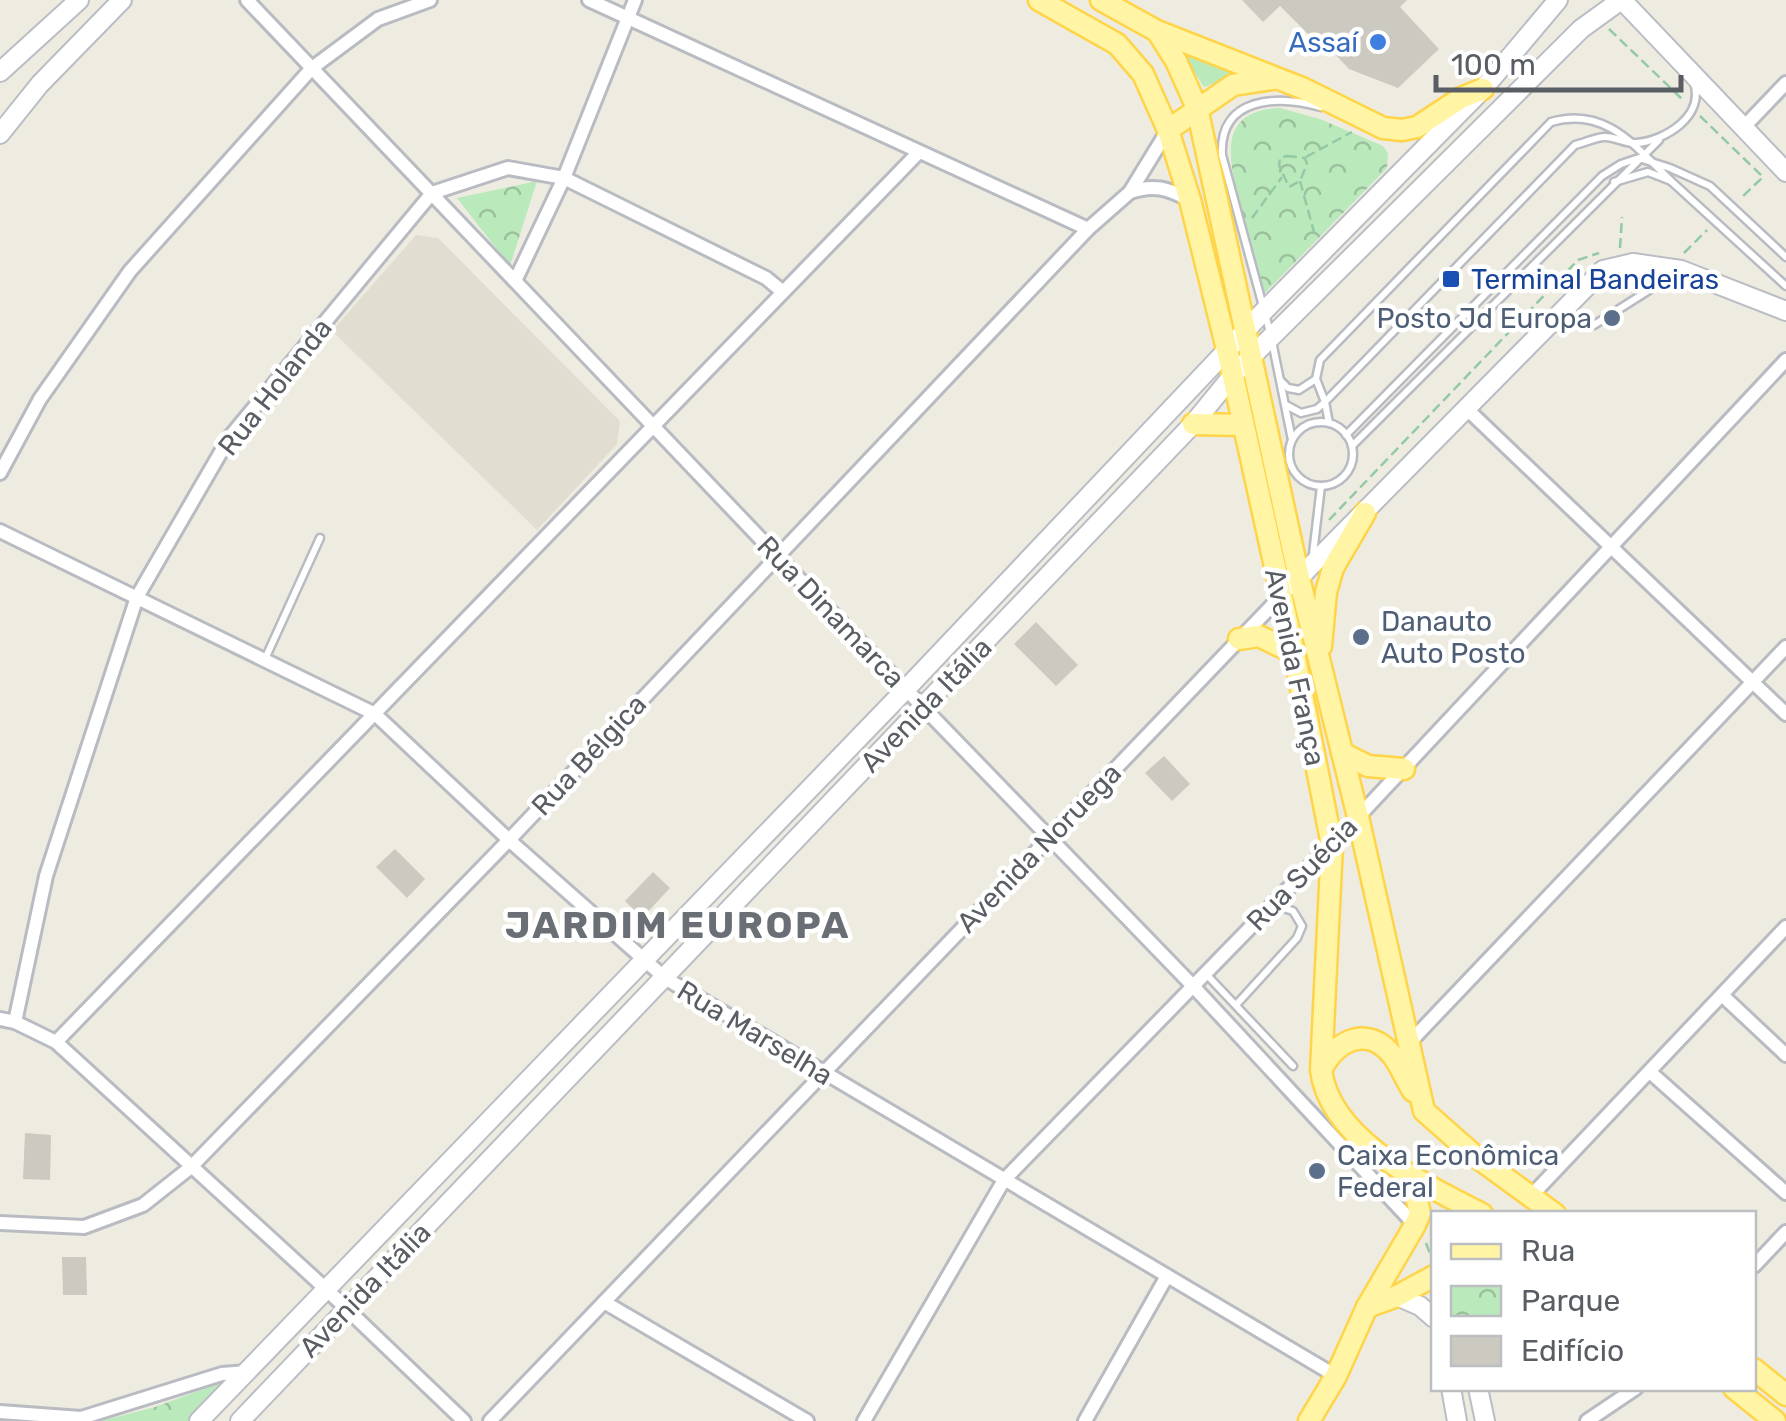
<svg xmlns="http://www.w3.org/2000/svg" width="1786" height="1421" font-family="Rubik,sans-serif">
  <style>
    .education { fill: #e1ded1 }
    .park { fill: url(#park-crowns) }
    .building { fill: #cbc9c0 }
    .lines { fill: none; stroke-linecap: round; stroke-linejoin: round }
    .lane-casing { stroke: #b9bbc2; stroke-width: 11 }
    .street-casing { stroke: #b9bbc2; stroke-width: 18 }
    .secondary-casing { stroke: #babdc4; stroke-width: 22 }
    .primary-casing { stroke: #ffd449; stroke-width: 25 }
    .path { stroke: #93caa5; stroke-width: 2.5; stroke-dasharray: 10 5; stroke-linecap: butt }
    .lane { stroke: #fff; stroke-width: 6 }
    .street { stroke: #fff; stroke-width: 12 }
    .secondary { stroke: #fff; stroke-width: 18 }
    .primary { stroke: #fff5a5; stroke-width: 20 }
    .shop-dot { fill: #3f7fe0; stroke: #fff; stroke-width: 4 }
    .transit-dot { fill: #1a4fb4; stroke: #fff; stroke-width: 4 }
    .service-dot { fill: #5c6f8a; stroke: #fff; stroke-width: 4 }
    .labels { text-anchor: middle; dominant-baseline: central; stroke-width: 9; stroke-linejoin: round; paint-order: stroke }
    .shop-label { font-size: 28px; fill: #366cbe; stroke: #fff; text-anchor: end }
    .transit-label { font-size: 28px; fill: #164399; stroke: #fff; text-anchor: start }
    .service-label { font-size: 28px; fill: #4e5e75; stroke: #fff; text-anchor: start }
    .street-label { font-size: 28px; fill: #595d64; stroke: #fff }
    .district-label { font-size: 38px; font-weight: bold; letter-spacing: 2.5px; fill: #6a6f76; stroke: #fff }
  </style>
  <defs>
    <pattern id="park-crowns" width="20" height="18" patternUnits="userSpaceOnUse" patternTransform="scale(2.5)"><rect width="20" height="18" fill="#bae9bc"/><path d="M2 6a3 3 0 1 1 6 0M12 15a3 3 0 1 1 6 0" fill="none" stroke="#9ac09c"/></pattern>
  </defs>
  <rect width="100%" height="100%" fill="#eeece1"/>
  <path class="education" d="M416 235 438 238 620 421 617 444 537 530 332 331Z"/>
  <g class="park">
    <path d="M1175 43 1252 75 1234 76 1204 87Z"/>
    <path d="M1280 108 1320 119 1383 146 1388 153 1387 168 1264 294C1253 277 1251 247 1246 226 1235 179 1205 111 1280 108Z"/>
    <path d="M537 181 510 266 457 198Z"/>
    <path d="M217 1384 222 1387 189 1421H101L155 1407Z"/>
  </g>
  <g class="building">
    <path d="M1242 0H1407L1400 7 1439 49 1398 88 1349 69 1316 34 1309 35 1280 6 1263 22Z"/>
    <path d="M1036 622 1078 665 1056 686 1014 644Z"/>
    <path d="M1164 756 1190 784 1172 801 1145 773Z"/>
    <path d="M395 849 425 879 407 898 376 867Z"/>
    <path d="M653 872 670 888 642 918 625 901Z"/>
    <path d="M25 1133 51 1135 50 1180 23 1179Z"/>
    <path d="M62 1257H86L87 1295H63Z"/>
  </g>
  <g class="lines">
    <defs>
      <g id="lane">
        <path d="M1614 182 1648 172 1671 181 1786 286"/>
        <path d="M1560 320 1583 327 1594 325 1676 273"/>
        <path d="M1282 382 1288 388 1299 390 1316 379"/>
        <path d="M1286 405 1301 413 1317 409 1325 402 1316 379 1320 360 1551 122C1605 106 1635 146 1671 181"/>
        <circle cx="1321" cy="454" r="32"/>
        <path d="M1329 423 1325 402 1575 145C1584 143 1596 137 1605 137 1616 137 1626 144 1636 143 1665 141 1705 116 1694 83"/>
        <path d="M1346 435 1602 176 1621 164 1639 158 1670 168 1710 186 1786 257"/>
        <path d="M1292 440 1271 336 1222 155C1219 96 1278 95 1321 107"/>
        <path d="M1352 446 1659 140"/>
        <path d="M1313 554 1321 486"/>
        <path d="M265 659 320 538"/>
        <path d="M1206 974 1293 1066"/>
        <path d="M1236 1005 1297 938 1302 926 1293 911 1273 905"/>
      </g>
      <g id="street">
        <path d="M247 0 777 556 1192 985 1415 1225"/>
        <path d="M589 0 1088 229"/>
        <path d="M1743 128 1786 83"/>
        <path d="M1130 192C1154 184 1167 188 1190 200"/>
        <path d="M515 281 564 178 635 0"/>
        <path d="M1468 410 1786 714"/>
        <path d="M0 473 40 399 130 271 312 68 378 19 430 0"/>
        <path d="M0 531 375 714 509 840 665 978 1336 1376"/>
        <path d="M1722 995 1786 1055"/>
        <path d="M0 1019 15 1022 56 1042 327 1290 464 1421"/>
        <path d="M15 1022 46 876 137 597 229 438 432 193 508 168 564 178 766 278 783 292"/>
        <path d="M56 1042 919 152"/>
        <path d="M1409 1043 1786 647"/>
        <path d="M1650 1072 1786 1193"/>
        <path d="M1532 1195 1786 927"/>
        <path d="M0 1223 84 1227 143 1205 191 1167 509 840 1088 229 1130 192 1168 130"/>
        <path d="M1754 1266 1786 1232"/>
        <path d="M604 1302 807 1421"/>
        <path d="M0 1412 81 1418 222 1374 247 1372"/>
        <path d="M490 1421 1281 596"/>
        <path d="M864 1421 1004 1180 1358 817 1786 360"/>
        <path d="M1085 1421 1167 1276"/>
        <path d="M1587 1421 1636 1388"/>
      </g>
      <g id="secondary">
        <path d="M1622 0 1786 172"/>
        <path d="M0 72 79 0"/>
        <path d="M0 134 40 84 122 0"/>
        <path d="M1292 585 1603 270 1633 263 1681 270 1786 311"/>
        <path d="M1397 1296 1420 1306 1434 1318"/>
        <path d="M1451 1388 1457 1421"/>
        <path d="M1478 1388 1485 1421"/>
        <path d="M199 1421 906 689 1263 312 1483 89 1558 0"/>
        <path d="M240 1421 1193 424 1233 375 1581 29 1621 0"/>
      </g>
      <g id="primary">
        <path d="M1039 0 1117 44 1143 74 1168 130 1190 200 1227 349 1294 653 1332 845 1321 1070C1330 1141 1426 1185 1482 1214"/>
        <path d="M1101 0 1157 31 1302 88 1383 128 1402 130 1417 127 1461 98 1483 89"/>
        <path d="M1157 31 1176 61 1197 108 1299 578 1358 817 1424 1111 1475 1156 1555 1214"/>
        <path d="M1168 130 1233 85 1272 79"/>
        <path d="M1193 424 1243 425"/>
        <path d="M1239 639 1259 636 1294 653"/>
        <path d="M1321 646 1326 592 1333 568 1365 513"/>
        <path d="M1342 753 1368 766 1404 769"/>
        <path d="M1322 1068C1338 1039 1369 1025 1393 1056 1401 1067 1406 1080 1413 1091"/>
        <path d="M1367 1307 1397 1296 1434 1276"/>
        <path d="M1754 1369 1786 1395"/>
        <path d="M1734 1388 1775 1421"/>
        <path d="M1309 1421 1336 1376 1367 1307 1415 1225 1420 1213 1412 1178"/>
      </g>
    </defs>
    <use href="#lane" class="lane-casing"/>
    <use href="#street" class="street-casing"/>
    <use href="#secondary" class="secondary-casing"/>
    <use href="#primary" class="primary-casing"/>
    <g class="path">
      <path d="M1609 29 1683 100"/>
      <path d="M1700 116 1763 177 1742 197"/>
      <path d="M1287 156 1305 158 1307 164 1300 181 1289 187 1279 165 1280 158Z"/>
      <path d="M1306 157 1352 132"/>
      <path d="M1300 181 1314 232"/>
      <path d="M1252 218 1282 177"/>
      <path d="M1620 248 1622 217"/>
      <path d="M1684 253 1707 230"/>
      <path d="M1329 520 1578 260 1599 253"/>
      <path d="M1426 1243 1432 1259"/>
    </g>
    <use href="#lane" class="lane"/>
    <use href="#street" class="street"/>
    <use href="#secondary" class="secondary"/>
    <use href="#primary" class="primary"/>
  </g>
  <circle class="shop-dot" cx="1378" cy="42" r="10"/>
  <rect class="transit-dot" x="1441" y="269" width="20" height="20" rx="5"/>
  <g class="service-dot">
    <circle cx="1612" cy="318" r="10"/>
    <circle cx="1361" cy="637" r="10"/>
    <circle cx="1317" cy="1171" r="10"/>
  </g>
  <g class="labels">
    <g class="shop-label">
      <text x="1358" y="42">Assaí</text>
    </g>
    <g class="transit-label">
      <text x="1471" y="279">Terminal Bandeiras</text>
    </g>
    <g class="service-label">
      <text x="1592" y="318" text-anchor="end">Posto Jd Europa</text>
      <text x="1381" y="621">Danauto<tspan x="1381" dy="32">Auto Posto</tspan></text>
      <text x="1337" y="1155">Caixa Econômica<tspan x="1337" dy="32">Federal</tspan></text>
    </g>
    <g class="street-label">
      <text transform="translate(275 387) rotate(-52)">Rua Holanda</text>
      <text transform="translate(831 612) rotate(46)">Rua Dinamarca</text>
      <text transform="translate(1295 667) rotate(78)">Avenida França</text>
      <text transform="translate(926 705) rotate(-46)">Avenida Itália</text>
      <text transform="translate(589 755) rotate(-47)">Rua Bélgica</text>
      <text transform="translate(1039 848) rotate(-46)">Avenida Noruega</text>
      <text transform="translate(1302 874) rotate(-46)">Rua Suécia</text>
      <text transform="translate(755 1033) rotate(31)">Rua Marselha</text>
      <text transform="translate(365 1290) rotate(-46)">Avenida Itália</text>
    </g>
    <g class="district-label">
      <text x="678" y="925">JARDIM EUROPA</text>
    </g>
  </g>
  <rect x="1431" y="1211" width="325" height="180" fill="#ffffff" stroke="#bdbec1" stroke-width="2.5"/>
  <rect x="1451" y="1244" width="50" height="15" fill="#fff5a5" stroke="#bdbec1" stroke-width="2.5"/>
  <text x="1521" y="1261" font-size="30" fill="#595d64">Rua</text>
  <rect x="1451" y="1286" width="50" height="30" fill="url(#park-crowns)" stroke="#bdbec1" stroke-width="2.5"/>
  <text x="1521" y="1311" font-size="30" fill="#595d64">Parque</text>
  <rect x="1451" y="1336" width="50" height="30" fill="#cbc9c0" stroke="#bdbec1" stroke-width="2.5"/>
  <text x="1521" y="1361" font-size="30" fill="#595d64">Edifício</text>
  <path d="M1436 75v15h245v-15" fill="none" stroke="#595d64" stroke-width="5"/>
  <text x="1451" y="75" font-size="30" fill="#595d64" stroke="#ffffff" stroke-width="8" paint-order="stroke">100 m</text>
</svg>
